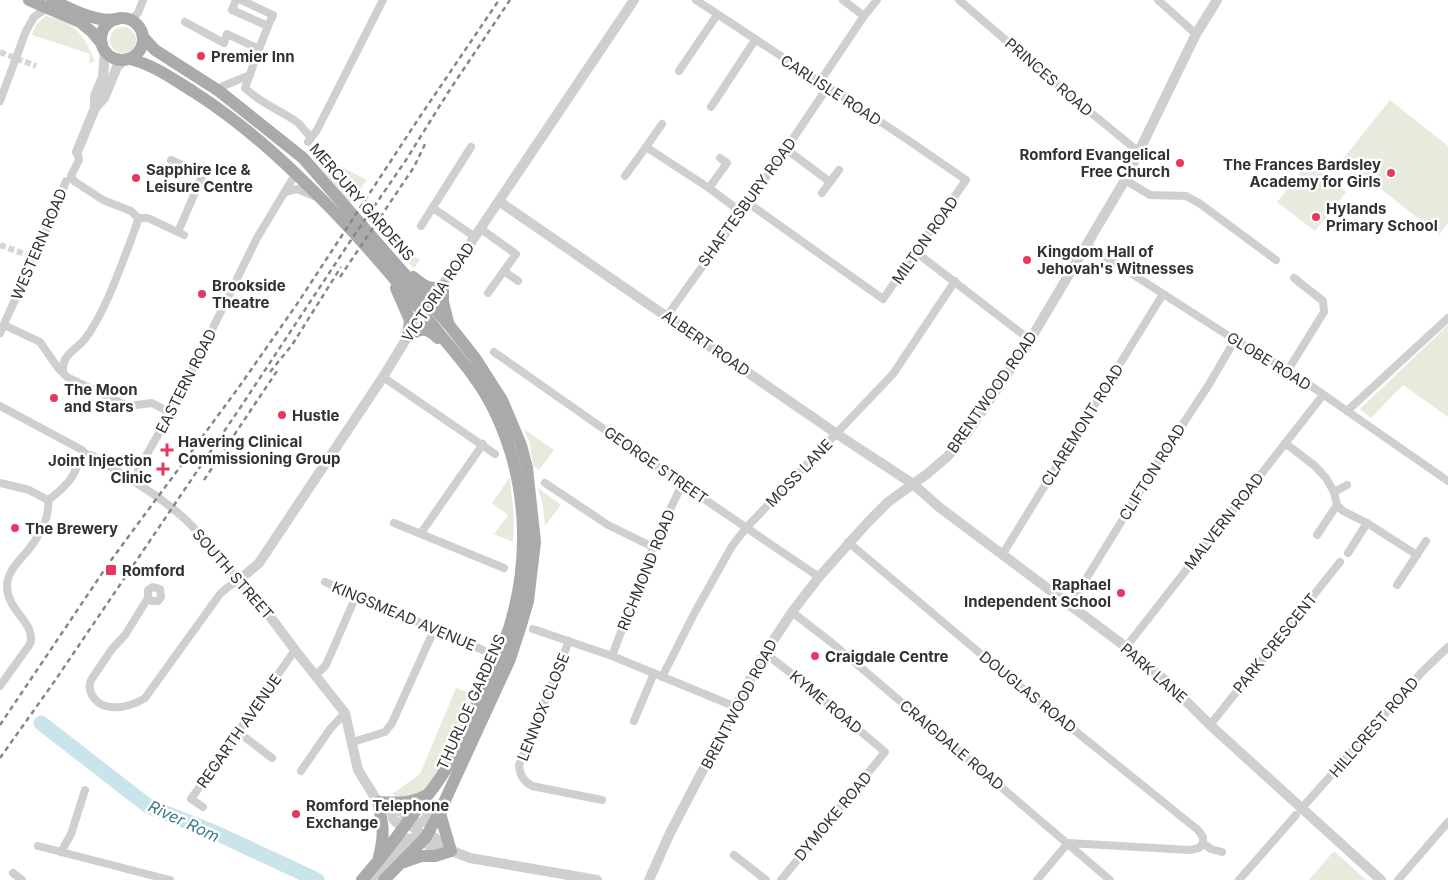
<svg xmlns="http://www.w3.org/2000/svg" width="1448" height="880" font-family="Inter,sans-serif">
  <style>
    .green { fill: #e7ebdd }
    .lines { fill: none; stroke-linecap: round; stroke-linejoin: round }
    .river { stroke: #cae4eb; stroke-width: 15 }
    .pedestrian-tunnel { stroke: #d6d6d6; stroke-width: 6; stroke-dasharray: 6 3; stroke-linecap: butt }
    .minor { stroke: #cfcfcf; stroke-width: 8 }
    .tertiary { stroke: #cfcfcf; stroke-width: 10 }
    .primary { stroke: #aaa; stroke-width: 12 }
    .rail { stroke: #878787; stroke-width: 2.5; stroke-dasharray: 5 4; stroke-linecap: butt }
    .poi-dot { fill: #e6375e; stroke: #fff; stroke-width: 2 }
    .labels { text-anchor: middle; dominant-baseline: central; stroke-width: 5; stroke-linejoin: round; paint-order: stroke }
    .poi-label { font-size: 15px; font-weight: bold; fill: #323232; stroke: #fff; text-anchor: start }
    .street-label { font-size: 15px; fill: #323232; stroke: #fff }
    .water-label { font-size: 16px; font-style: italic; fill: #3c7a8e; stroke: #fff }
  </style>
  <rect width="100%" height="100%" fill="#fff"/>
  <g class="green">
    <path d="M46 16C75 22 84 35 95 61L89 64 90 54 32 35C35 26 38 22 46 16Z"/>
    <circle cx="123" cy="40" r="13"/>
    <path d="M1390 100 1448 146V223L1439 235 1343 159Z"/>
    <path d="M315 153 367 180 350 204 313 158Z"/>
    <path d="M1309 162 1346 192 1315 231 1277 202Z"/>
    <path d="M380 230 385 237 420 260 414 268 378 233Z"/>
    <path d="M1448 325V417L1403 385 1371 418 1360 409Z"/>
    <path d="M524 429 554 450 539 470 533 466 530 444Z"/>
    <path d="M510 477 514 520 513 542 494 534 508 515 492 503Z"/>
    <path d="M538 488 561 505 545 526 543 507Z"/>
    <path d="M456 688 469 693 464 706 469 709C460 731 441 781 420 793 415 796 406 797 401 798L392 794 420 774Z"/>
    <path d="M1334 851 1366 880H1309Z"/>
  </g>
  <g class="lines">
    <path class="river" d="M41 723 148 806 216 833 317 880"/>
    <g class="pedestrian-tunnel">
      <path d="M0 52 36 66"/>
      <path d="M0 245 33 257"/>
    </g>
    <g class="minor">
      <path d="M236 0 232 10 268 26 273 15 241 0"/>
      <path d="M696 0 905 138 966 180 883 299 748 203"/>
      <path d="M843 0 864 16"/>
      <path d="M959 0 1079 103 1139 152"/>
      <path d="M1158 0 1196 34"/>
      <path d="M131 20 138 13 143 0"/>
      <path d="M185 22 224 43 227 34 259 49 268 26"/>
      <path d="M259 49 245 88C260 103 280 110 297 122 302 126 305 132 310 136"/>
      <path d="M679 71 717 15"/>
      <path d="M819 83 864 16 877 0"/>
      <path d="M219 91 223 86 250 75"/>
      <path d="M0 101 26 31 34 17 47 8"/>
      <path d="M711 107 755 40"/>
      <path d="M308 142 317 130 383 0"/>
      <path d="M646 147 662 124"/>
      <path d="M786 149 830 182 839 170"/>
      <path d="M77 152 79 160 71 176 74 181 103 200 131 211 138 218"/>
      <path d="M720 158 727 163 709 188 741 212"/>
      <path d="M171 160 203 174 178 232"/>
      <path d="M625 176 646 147 709 188"/>
      <path d="M1125 180 1150 195 1186 196 1199 203 1276 260"/>
      <path d="M285 192 297 189 314 196"/>
      <path d="M822 193 830 182"/>
      <path d="M433 208 475 237"/>
      <path d="M138 218H148L184 235"/>
      <path d="M421 226 471 147"/>
      <path d="M481 229 516 254 488 293"/>
      <path d="M1087 245 1235 340 1288 370 1448 481"/>
      <path d="M917 253 1030 340"/>
      <path d="M504 271 518 281"/>
      <path d="M667 316 786 149 827 88"/>
      <path d="M4 325 40 342 58 368 67 377 128 406 152 403 171 413"/>
      <path d="M0 333 55 211 66 181"/>
      <path d="M494 352 682 484 819 577"/>
      <path d="M1288 370 1324 312 1323 301 1294 278"/>
      <path d="M63 372C61 355 76 350 85 339 104 314 120 269 131 240 133 233 137 226 138 218"/>
      <path d="M383 377 495 454"/>
      <path d="M0 406 82 450 87 455H91C123 475 158 494 186 520 205 538 220 561 239 580L228 587 220 594 145 698C136 704 123 708 111 707 97 706 86 693 91 680L112 649 125 635 148 598V590L153 587 160 589 161 597 158 601H152L148 598"/>
      <path d="M1347 411 1448 318"/>
      <path d="M1285 443 1315 466 1326 478 1334 492 1337 505 1343 511 1367 523 1417 555"/>
      <path d="M0 483 29 490 48 500"/>
      <path d="M545 483 608 525 653 547"/>
      <path d="M140 484 138 470 175 405 257 238 296 173"/>
      <path d="M1334 492 1347 485"/>
      <path d="M48 500C56 495 63 488 69 481 76 473 77 460 87 455"/>
      <path d="M394 523 504 568"/>
      <path d="M421 533 483 444"/>
      <path d="M1317 535 1337 505"/>
      <path d="M848 542 1007 676 1198 830 1203 837V843"/>
      <path d="M1348 553 1367 523"/>
      <path d="M1002 555 1163 294"/>
      <path d="M325 582 483 650"/>
      <path d="M1397 585 1426 541"/>
      <path d="M1070 605 1163 454 1208 386 1235 340"/>
      <path d="M792 612 832 643 1110 880"/>
      <path d="M533 629 612 656 736 707"/>
      <path d="M569 641 519 765C520 775 523 781 532 786L602 800"/>
      <path d="M1126 647 1323 395"/>
      <path d="M765 653 806 685 885 752 781 880"/>
      <path d="M612 656 653 547 682 484"/>
      <path d="M316 675 326 665 356 596"/>
      <path d="M662 677 695 612 732 546 746 528 893 374 955 281"/>
      <path d="M0 686 30 644C37 623 6 611 7 585 8 570 20 560 29 549 39 536 50 517 48 500"/>
      <path d="M634 721 654 673"/>
      <path d="M1210 725 1340 562"/>
      <path d="M238 732 272 758"/>
      <path d="M353 742 385 732 392 723 434 630"/>
      <path d="M301 771 330 729 345 713"/>
      <path d="M203 807 191 799 295 650"/>
      <path d="M1302 808 1422 672 1448 647"/>
      <path d="M1203 843 1211 849 1222 852"/>
      <path d="M38 846 170 880"/>
      <path d="M61 852 71 834 85 790"/>
      <path d="M734 855 766 880"/>
      <path d="M13 873 22 880"/>
      <path d="M1037 880 1068 843 1190 850 1199 848 1203 843"/>
      <path d="M1239 880 1296 815"/>
      <path d="M1398 880 1448 822"/>
    </g>
    <g class="tertiary">
      <path d="M95 108 104 98 117 67 124 60"/>
      <path d="M77 152 95 108V96L103 77 105 51"/>
      <path d="M500 202 840 436 913 484 939 507 1126 647 1167 682 1210 725 1381 880"/>
      <path d="M392 811 393 819 397 823 423 822 433 807 443 803"/>
      <path d="M369 880 382 870 408 839C426 837 434 830 442 847"/>
      <path d="M597 880 470 858 442 847H431L427 844 426 837 408 823 404 814 400 811H392L378 802 358 770 345 713 295 650 257 599 239 580 259 563 383 377 408 336 634 0"/>
      <path d="M649 880 670 833 747 685 765 653 792 612 819 577 868 522 888 502 927 474 947 457 966 435 1030 340 1125 180 1196 34 1217 0"/>
    </g>
    <g class="primary">
      <path d="M29 0 80 22 92 32 102 44"/>
      <path d="M52 0C71 9 96 23 117 19"/>
      <circle cx="122" cy="39" r="21"/>
      <path d="M143 37 155 50 219 91 303 158 449 325 475 358 502 400 521 445 527 468 535 542 528 601 521 625 510 659 441 809 426 837 384 880"/>
      <path d="M130 59C154 65 173 79 194 92 250 128 296 172 342 220 378 258 411 298 443 338 462 361 481 383 494 410 530 484 532 569 503 646 496 662 488 678 482 693 470 719 461 745 446 769 438 782 429 794 419 806 401 832 383 856 362 880"/>
      <path d="M413 277C423 285 430 291 443 286V302L448 322"/>
      <path d="M396 288 410 320 408 336"/>
      <path d="M408 336C421 328 426 327 438 338"/>
      <path d="M379 857C385 834 383 825 378 802 396 803 411 804 427 795"/>
      <path d="M404 862 421 856H435L451 851 441 817V809"/>
    </g>
    <g class="rail">
      <path d="M340 277 414 167 426 142"/>
      <path d="M270 372 292 345 341 267"/>
      <path d="M204 480 279 368"/>
      <path d="M0 725 109 563 239 387 297 304 417 121 499 0"/>
      <path d="M0 758 54 682 242 405 349 243 406 160 449 91 510 0"/>
    </g>
  </g>
  <g class="poi-dot">
    <circle cx="201" cy="56" r="5"/>
    <circle cx="1180" cy="163" r="5"/>
    <circle cx="1391" cy="173" r="5"/>
    <circle cx="136" cy="178" r="5"/>
    <circle cx="1316" cy="217" r="5"/>
    <circle cx="1027" cy="260" r="5"/>
    <circle cx="202" cy="294" r="5"/>
    <circle cx="54" cy="398" r="5"/>
    <circle cx="282" cy="415" r="5"/>
    <path d="M164.5 442.5h5v5h5v5h-5v5h-5v-5h-5v-5h5z"/>
    <path d="M160.5 461.5h5v5h5v5h-5v5h-5v-5h-5v-5h5z"/>
    <circle cx="15" cy="528" r="5"/>
    <rect x="105" y="564" width="12" height="12" rx="2.5"/>
    <circle cx="1121" cy="593" r="5"/>
    <circle cx="815" cy="656" r="5"/>
    <circle cx="296" cy="814" r="5"/>
  </g>
  <g class="labels">
    <g class="poi-label">
      <text x="211" y="56">Premier Inn</text>
      <text x="1170" y="154" text-anchor="end">Romford Evangelical<tspan x="1170" dy="17">Free Church</tspan></text>
      <text x="1381" y="164" text-anchor="end">The Frances Bardsley<tspan x="1381" dy="17">Academy for Girls</tspan></text>
      <text x="146" y="169">Sapphire Ice &amp;<tspan x="146" dy="17">Leisure Centre</tspan></text>
      <text x="1326" y="208">Hylands<tspan x="1326" dy="17">Primary School</tspan></text>
      <text x="1037" y="251">Kingdom Hall of<tspan x="1037" dy="17">Jehovah's Witnesses</tspan></text>
      <text x="212" y="285">Brookside<tspan x="212" dy="17">Theatre</tspan></text>
      <text x="64" y="389">The Moon<tspan x="64" dy="17">and Stars</tspan></text>
      <text x="292" y="415">Hustle</text>
      <text x="178" y="441">Havering Clinical<tspan x="178" dy="17">Commissioning Group</tspan></text>
      <text x="152" y="460" text-anchor="end">Joint Injection<tspan x="152" dy="17">Clinic</tspan></text>
      <text x="25" y="528">The Brewery</text>
      <text x="122" y="570">Romford</text>
      <text x="1111" y="584" text-anchor="end">Raphael<tspan x="1111" dy="17">Independent School</tspan></text>
      <text x="825" y="656">Craigdale Centre</text>
      <text x="306" y="805">Romford Telephone<tspan x="306" dy="17">Exchange</tspan></text>
    </g>
    <g class="street-label">
      <text transform="translate(1049 77) rotate(41)">PRINCES ROAD</text>
      <text transform="translate(831 90) rotate(33)">CARLISLE ROAD</text>
      <text transform="translate(362 202) rotate(49)">MERCURY GARDENS</text>
      <text transform="translate(747 202) rotate(-54)">SHAFTESBURY ROAD</text>
      <text transform="translate(925 240) rotate(-55)">MILTON ROAD</text>
      <text transform="translate(39 244) rotate(-67)">WESTERN ROAD</text>
      <text transform="translate(438 292) rotate(-56)">VICTORIA ROAD</text>
      <text transform="translate(706 343) rotate(35)">ALBERT ROAD</text>
      <text transform="translate(1269 361) rotate(32)">GLOBE ROAD</text>
      <text transform="translate(186 381) rotate(-63)">EASTERN ROAD</text>
      <text transform="translate(992 392) rotate(-55)">BRENTWOOD ROAD</text>
      <text transform="translate(1082 425) rotate(-58)">CLAREMONT ROAD</text>
      <text transform="translate(656 465) rotate(35)">GEORGE STREET</text>
      <text transform="translate(1152 472) rotate(-58)">CLIFTON ROAD</text>
      <text transform="translate(799 473) rotate(-46)">MOSS LANE</text>
      <text transform="translate(1224 521) rotate(-52)">MALVERN ROAD</text>
      <text transform="translate(646 570) rotate(-68)">RICHMOND ROAD</text>
      <text transform="translate(233 574) rotate(49)">SOUTH STREET</text>
      <text transform="translate(404 616) rotate(23)">KINGSMEAD AVENUE</text>
      <text transform="translate(1275 643) rotate(-51)">PARK CRESCENT</text>
      <text transform="translate(1154 673) rotate(41)">PARK LANE</text>
      <text transform="translate(1028 692) rotate(39)">DOUGLAS ROAD</text>
      <text transform="translate(471 702) rotate(-66)">THURLOE GARDENS</text>
      <text transform="translate(826 702) rotate(40)">KYME ROAD</text>
      <text transform="translate(739 704) rotate(-62)">BRENTWOOD ROAD</text>
      <text transform="translate(543 707) rotate(-68)">LENNOX CLOSE</text>
      <text transform="translate(1374 727) rotate(-49)">HILLCREST ROAD</text>
      <text transform="translate(239 731) rotate(-55)">REGARTH AVENUE</text>
      <text transform="translate(952 745) rotate(40)">CRAIGDALE ROAD</text>
      <text transform="translate(833 816) rotate(-50)">DYMOKE ROAD</text>
    </g>
    <g class="water-label">
      <text transform="translate(184 821) rotate(25)">River Rom</text>
    </g>
  </g>
</svg>
